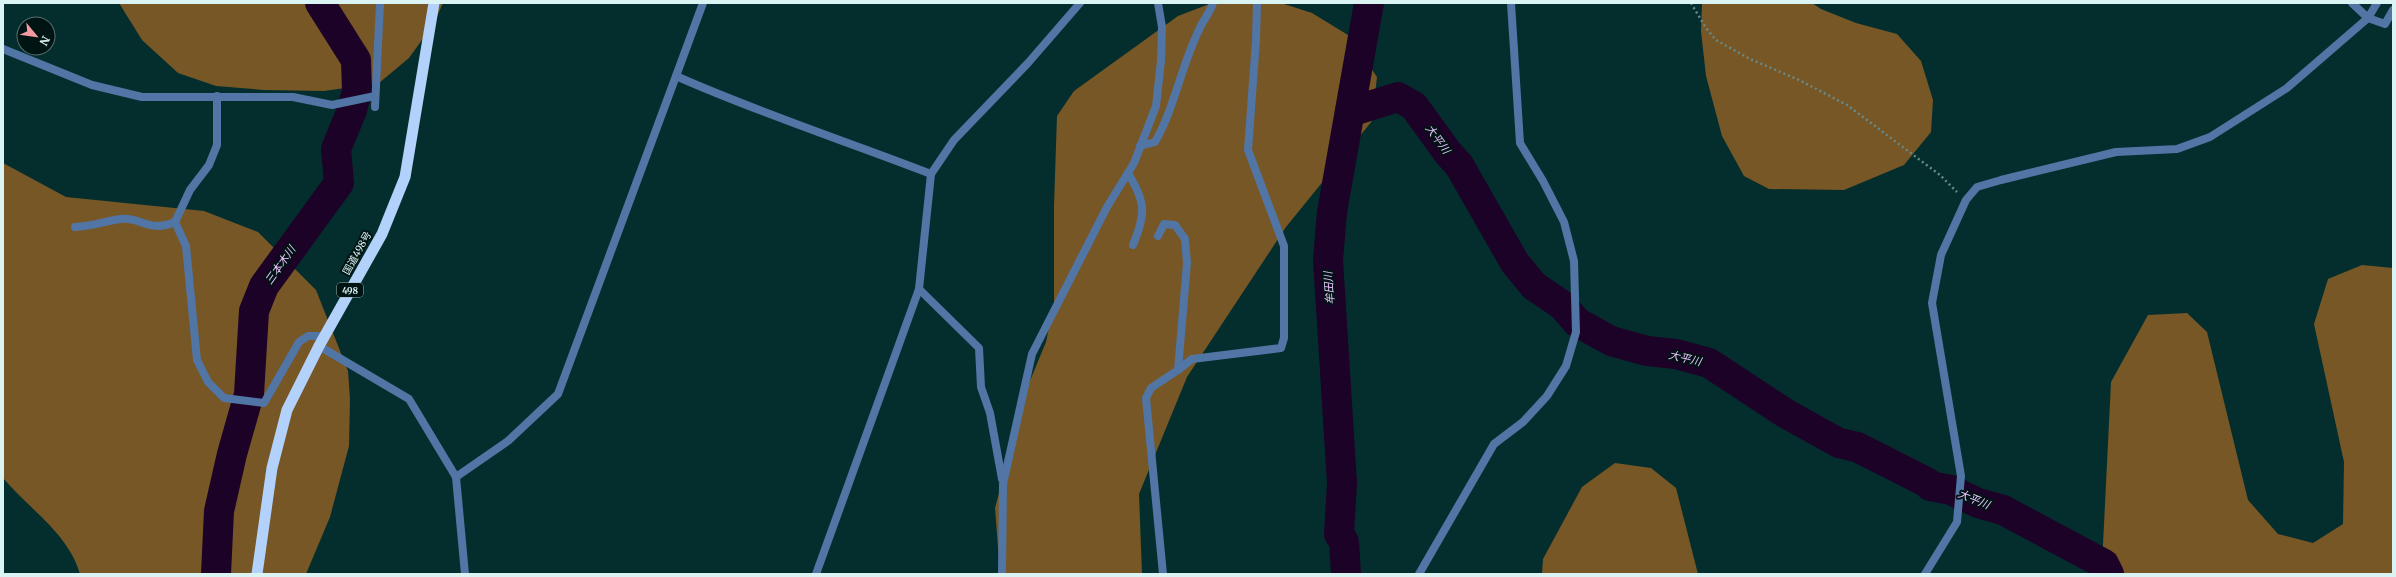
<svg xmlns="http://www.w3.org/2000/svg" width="2396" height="577" font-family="Merriweather,'Noto Sans JP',serif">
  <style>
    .forest { fill: #775725 }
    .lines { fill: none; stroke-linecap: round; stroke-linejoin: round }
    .river { stroke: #1d0227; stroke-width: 30 }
    .path { stroke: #678a8a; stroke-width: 2.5; stroke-dasharray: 2 3; stroke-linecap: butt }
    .minor { stroke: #5175a5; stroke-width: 8 }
    .trunk { stroke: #b2d2fb; stroke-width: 11 }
    .labels { text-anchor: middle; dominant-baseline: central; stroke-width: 4; stroke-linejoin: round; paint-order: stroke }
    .shield { fill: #011414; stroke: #99b1b1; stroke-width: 1 }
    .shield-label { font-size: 9px; font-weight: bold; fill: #daf4f4 }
    .street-label { font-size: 10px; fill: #daf4f4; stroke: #011414 }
    .water-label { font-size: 11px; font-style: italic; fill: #ecc0ff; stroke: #011414 }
  </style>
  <rect width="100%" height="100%" fill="#042e2e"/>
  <g class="forest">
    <path d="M119 3H443L434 23 409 58 379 83 324 91 264 90 216 86 178 73 142 40Z"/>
    <path d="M1212 3H1281L1312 13 1348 35 1377 77 1372 121 1286 227 1187 377 1139 494 1142 574H1000L995 508 1027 388 1046 342 1054 303V205L1057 116 1074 91 1178 16Z"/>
    <path d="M1702 3H1812L1821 9 1856 23 1897 34 1921 61 1933 100 1931 132 1904 165 1844 190 1769 189 1744 176 1722 136 1706 76 1701 31Z"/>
    <path d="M3 163 66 197 204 211 258 232 316 290 348 371 350 399 349 446 330 517 306 574H80C69 534 28 508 3 478Z"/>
    <path d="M2362 265 2393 268V574H2098L2102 565 2111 382 2148 315 2187 313 2207 332 2248 500 2278 534 2313 543 2343 524 2344 462 2314 324 2328 279Z"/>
    <path d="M1615 463 1651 468 1676 488 1698 574H1542L1543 559 1582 487Z"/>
  </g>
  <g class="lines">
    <g class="river">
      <path d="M1350 112 1398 97 1414 106 1448 153 1459 165 1515 263 1534 286 1562 305 1577 322 1611 341 1647 351 1676 354 1709 363 1785 413 1839 443 1857 447 1928 483 1930 486 1951 490 1978 503 2003 510 2104 564 2109 574"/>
      <path d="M216 574 219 511 232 454 249 394 254 311 264 286 339 183 336 149 352 110 357 91 356 60 320 3"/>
      <path d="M1346 574 1344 542 1339 534 1342 483 1328 260 1332 212 1369 3"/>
    </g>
    <path class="path" d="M1691 3 1706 28 1716 40 1750 59 1799 80 1847 105 1940 175 1957 192"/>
    <g class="minor">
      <path d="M703 3 676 76C759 113 846 141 931 174"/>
      <path d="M2352 3 2368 18 2385 24 2393 10"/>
      <path d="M3 49 92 85 142 97H293L332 105 375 96"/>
      <path d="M375 107 380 3"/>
      <path d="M1140 146 1155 142C1175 107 1181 66 1199 30 1203 20 1210 13 1213 3"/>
      <path d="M1128 173C1146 203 1146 213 1133 245"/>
      <path d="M175 222 186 246 197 360 208 382 224 398 264 403 299 342 308 336H324"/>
      <path d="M75 227C93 226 105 221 121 219 142 217 149 233 175 222L190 190 209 165 217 145V96"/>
      <path d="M1158 236 1164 224 1175 225 1185 239 1187 263 1178 370 1151 388 1146 398 1163 574"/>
      <path d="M919 289 979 348 981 387 990 413 1002 479"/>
      <path d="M319 346 409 399 456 477 465 574"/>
      <path d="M1178 370 1192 359 1281 348 1284 338V246L1248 150 1256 40 1257 3"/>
      <path d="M456 477 508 441 558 394 676 76"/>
      <path d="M816 574 919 289 931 174 954 140 1028 63 1080 3"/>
      <path d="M1002 574 1003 484 1032 354 1107 207 1134 163 1156 106 1161 61 1162 27 1158 3"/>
      <path d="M1419 574 1494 444 1523 422 1547 396 1566 366 1576 332 1574 261 1564 222 1543 181 1520 143 1511 3"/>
      <path d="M1925 574 1957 522 1961 476 1932 303 1941 255 1966 200 1977 187 2001 180 2116 152 2177 149 2210 137 2287 88 2368 18 2377 3"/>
    </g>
    <path class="trunk" d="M257 574 272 468 287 410 319 346 382 234 405 177 434 3"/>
  </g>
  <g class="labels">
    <rect class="shield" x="337" y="283" width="26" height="14" rx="3"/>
    <g class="shield-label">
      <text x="350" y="290">498</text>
    </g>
    <g class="street-label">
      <text transform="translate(357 253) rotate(-61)">国道498号</text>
    </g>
    <g class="water-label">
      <text transform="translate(1438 139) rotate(54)">大平川</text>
      <text transform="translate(280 265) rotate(-55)">三本木川</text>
      <text transform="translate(1329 288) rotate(-94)">牟田川</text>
      <text transform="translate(1685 358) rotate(13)">大平川</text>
      <text transform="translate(1974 499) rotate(22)">大平川</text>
    </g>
  </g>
  <rect width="2396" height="577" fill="none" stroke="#daf4f4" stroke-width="8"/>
  <g transform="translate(36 36) rotate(119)"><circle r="19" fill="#011414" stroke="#586e6e"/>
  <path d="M0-3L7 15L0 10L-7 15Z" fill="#f49aa0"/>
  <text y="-6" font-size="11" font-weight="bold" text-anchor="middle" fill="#daf4f4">N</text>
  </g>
</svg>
